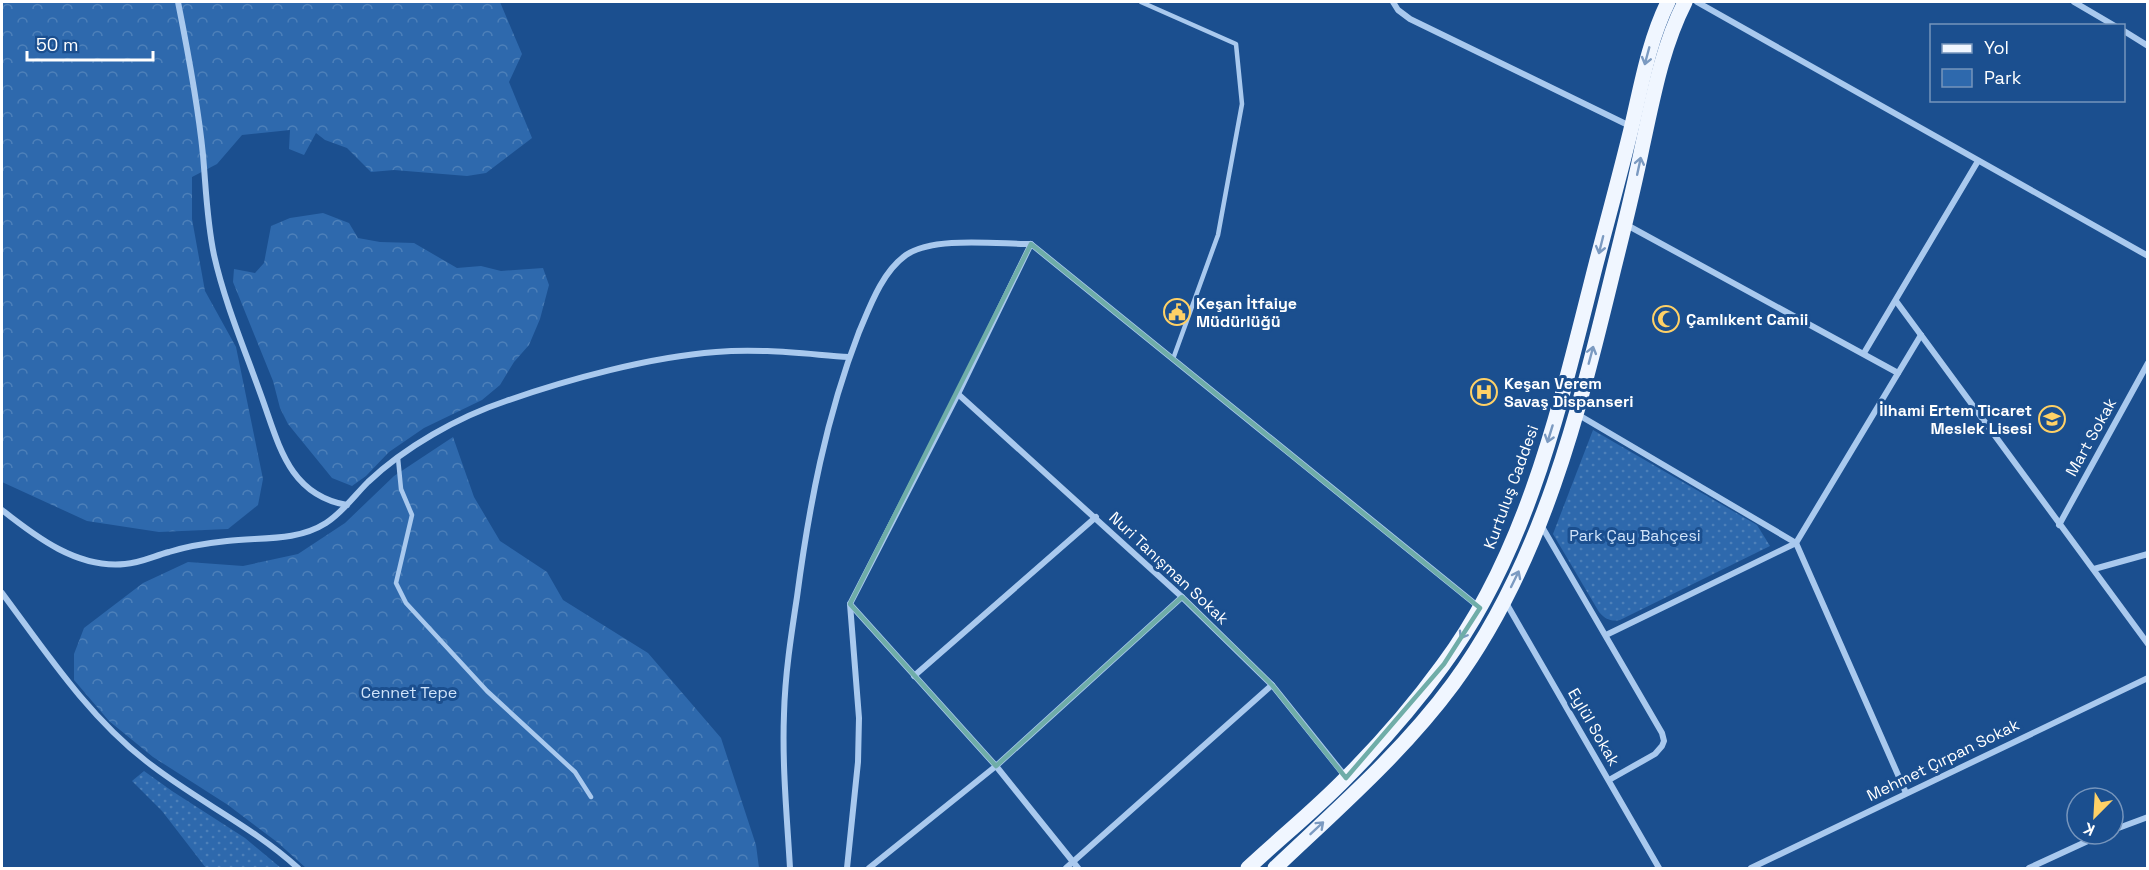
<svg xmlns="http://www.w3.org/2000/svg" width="2149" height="870" font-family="'Space Grotesk',sans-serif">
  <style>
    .green { fill: url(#green-dots) }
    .forest { fill: url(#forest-crowns) }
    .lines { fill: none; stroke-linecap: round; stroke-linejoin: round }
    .service { stroke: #a9c9ee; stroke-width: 4.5 }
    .minor { stroke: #a9c9ee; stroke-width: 6 }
    .primary { stroke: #f0f6ff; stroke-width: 15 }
    .oneway { stroke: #7b9ac1 }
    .marked { fill: none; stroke: #6fada8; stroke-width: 4.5; stroke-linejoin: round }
    .labels { text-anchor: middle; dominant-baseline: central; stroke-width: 6; stroke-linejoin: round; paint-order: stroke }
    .poi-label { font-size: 16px; font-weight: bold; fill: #fff; stroke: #1b4f8f; text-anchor: start }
    .street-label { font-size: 16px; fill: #fff; stroke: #1b4f8f }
    .park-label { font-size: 16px; fill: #cfe3fa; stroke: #1b4f8f }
  </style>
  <defs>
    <pattern id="green-dots" width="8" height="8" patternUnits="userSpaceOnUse" patternTransform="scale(1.5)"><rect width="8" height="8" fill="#2e69ad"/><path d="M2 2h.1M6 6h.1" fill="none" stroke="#4d80b9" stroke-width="1.8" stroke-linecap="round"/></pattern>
    <pattern id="forest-crowns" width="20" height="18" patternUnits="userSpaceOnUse" patternTransform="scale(1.5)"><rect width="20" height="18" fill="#2e69ad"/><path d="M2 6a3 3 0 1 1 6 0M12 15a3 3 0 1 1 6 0" fill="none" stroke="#4d80b9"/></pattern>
  </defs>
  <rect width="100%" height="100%" fill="#1b4f8f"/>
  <g class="green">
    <path d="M1593 430 1757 525 1770 546 1620 620C1611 622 1605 619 1599 612L1553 534Z"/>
    <path d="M144 771 172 791 245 838 281 868H206L162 811 132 781Z"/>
  </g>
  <g class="forest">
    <path d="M2 2H500L522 54 509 82 532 138 486 173 467 176 394 170 371 172 347 148 325 140 316 133 304 155 289 149 290 130 242 135 217 164 192 177V219L205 291 236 347 263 479 258 505 228 529 159 532 87 521 2 482Z"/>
    <path d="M323 213 349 223 358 238 380 242 414 243 457 268 481 266 501 271 543 268 549 285 540 319 529 345 514 362 500 385 482 400 424 428 389 452 366 476 352 486 332 478 288 424 280 408 273 381 233 282 234 269 255 273 264 263 271 226 290 218Z"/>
    <path d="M453 437 474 497 500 541 547 572 563 600 648 653 721 738 756 845 759 868H306L277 842 228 805 153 757 109 721 74 680V654L84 628 143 583 188 562 243 566 298 554 345 523 394 476Z"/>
  </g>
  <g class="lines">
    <g class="service">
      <path d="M1141 2 1236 44 1242 104 1218 235 1173 359"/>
      <path d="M398 458 401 489 412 515 396 583 406 603 487 691 575 772 591 797"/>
    </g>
    <g class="minor">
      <path d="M178 2C188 52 198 104 203 155 206 189 207 222 214 255 225 304 245 350 262 398 279 445 289 495 347 505"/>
      <path d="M1393 2 1398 10 1410 19 1630 126"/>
      <path d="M1697 2 2148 256"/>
      <path d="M2074 2 2115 26"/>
      <path d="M2124 31 2148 46"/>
      <path d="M1625 224 1898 373"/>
      <path d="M1031 244 958 394 850 604 996 766 1078 868"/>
      <path d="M1896 301 2148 644"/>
      <path d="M1864 353 1978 161"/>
      <path d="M958 394 1182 597 1272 685 1345 776"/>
      <path d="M1577 414 1796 543 1906 793"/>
      <path d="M2 510C36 537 78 569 125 564 140 563 154 556 169 552 188 546 208 543 227 541 260 537 296 542 326 523 343 512 354 496 368 482 405 447 458 417 506 401 569 379 650 357 716 352 760 348 805 354 849 357"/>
      <path d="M1541 525 1662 733 1664 741 1662 746 1655 754 1609 780"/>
      <path d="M2059 525 2148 363"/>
      <path d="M2094 569 2148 554"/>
      <path d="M2 593C46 652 87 715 146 761 195 800 252 826 298 868"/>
      <path d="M1505 601 1659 868"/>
      <path d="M1606 635 1796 543 1921 335"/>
      <path d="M914 676 1096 517"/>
      <path d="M2113 830 2148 817"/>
      <path d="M790 868C787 817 782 765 784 714 785 675 791 636 797 597 809 506 826 417 859 332 870 306 882 272 906 255 934 236 997 244 1031 244L1479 607"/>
      <path d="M847 868 858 762 859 718 850 604"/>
      <path d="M869 868 996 766 1182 597"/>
      <path d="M1066 868 1272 685"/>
      <path d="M1751 868 2148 678"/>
      <path d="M2029 868 2103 834"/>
    </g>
    <g class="primary">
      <path d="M1248 868C1280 838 1315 810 1346 778 1381 743 1414 705 1443 665 1529 549 1561 401 1596 264 1608 218 1621 171 1632 125 1642 82 1649 41 1668 2"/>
      <path d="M1275 868C1336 810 1402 753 1453 684 1542 563 1579 412 1614 268 1624 228 1634 188 1642 148 1653 98 1662 47 1685 2"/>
    </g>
  </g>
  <defs><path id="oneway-shaft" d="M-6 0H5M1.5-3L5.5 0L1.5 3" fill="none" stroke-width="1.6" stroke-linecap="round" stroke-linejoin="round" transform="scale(1.5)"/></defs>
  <g class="oneway">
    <use href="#oneway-shaft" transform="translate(1647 56) rotate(105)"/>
    <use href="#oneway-shaft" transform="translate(1639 166) rotate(-78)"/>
    <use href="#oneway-shaft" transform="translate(1601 245) rotate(104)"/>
    <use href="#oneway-shaft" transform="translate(1591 355) rotate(-75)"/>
    <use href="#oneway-shaft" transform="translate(1550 434) rotate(107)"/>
    <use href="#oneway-shaft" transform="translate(1515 579) rotate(-64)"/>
    <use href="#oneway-shaft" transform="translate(1465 631) rotate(121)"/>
    <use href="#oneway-shaft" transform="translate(1317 828) rotate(-43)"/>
  </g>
  <path class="marked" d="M1031 244 1480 608 1444 664 1346 778 1272 685 1182 597 996 766 850 604Z"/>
  <defs>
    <symbol id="civic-ring" viewBox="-11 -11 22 22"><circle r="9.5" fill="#1b4f8f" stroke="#ffd166" stroke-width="1.5"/><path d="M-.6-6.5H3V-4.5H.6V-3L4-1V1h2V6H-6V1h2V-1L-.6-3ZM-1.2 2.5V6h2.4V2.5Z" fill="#ffd166"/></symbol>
    <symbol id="mosque-ring" viewBox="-11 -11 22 22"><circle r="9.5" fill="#1b4f8f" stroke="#ffd166" stroke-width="1.5"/><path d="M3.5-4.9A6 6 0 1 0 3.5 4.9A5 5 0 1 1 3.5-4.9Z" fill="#ffd166"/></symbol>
    <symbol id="hospital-ring" viewBox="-11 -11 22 22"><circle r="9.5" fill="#1b4f8f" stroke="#ffd166" stroke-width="1.5"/><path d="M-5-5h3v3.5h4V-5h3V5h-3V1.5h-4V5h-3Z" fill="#ffd166"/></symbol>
    <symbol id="school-ring" viewBox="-11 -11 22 22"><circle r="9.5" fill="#1b4f8f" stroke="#ffd166" stroke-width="1.5"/><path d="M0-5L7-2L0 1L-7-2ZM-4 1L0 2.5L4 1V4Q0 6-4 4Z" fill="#ffd166"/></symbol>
  </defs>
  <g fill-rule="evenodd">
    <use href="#civic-ring" x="1162" y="297" width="30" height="30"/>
    <use href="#mosque-ring" x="1651" y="304" width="30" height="30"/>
    <use href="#hospital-ring" x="1469" y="377" width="30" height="30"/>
    <use href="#school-ring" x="2037" y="404" width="30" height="30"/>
  </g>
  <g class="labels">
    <g class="poi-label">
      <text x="1196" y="303">Keşan İtfaiye<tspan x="1196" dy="18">Müdürlüğü</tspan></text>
      <text x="1686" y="319">Çamlıkent Camii</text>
      <text x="1504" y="383">Keşan Verem<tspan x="1504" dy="18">Savaş Dispanseri</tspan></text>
      <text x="2032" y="410" text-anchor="end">İlhami Ertem Ticaret<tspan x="2032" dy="18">Meslek Lisesi</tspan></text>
    </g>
    <g class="street-label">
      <text transform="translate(2091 437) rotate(-61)">Mart Sokak</text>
      <text transform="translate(1511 487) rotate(-70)">Kurtuluş Caddesi</text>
      <text transform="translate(1169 568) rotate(43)">Nuri Tanışman Sokak</text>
      <text transform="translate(1594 727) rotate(60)">Eylül Sokak</text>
      <text transform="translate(1943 760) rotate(-26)">Mehmet Çırpan Sokak</text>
    </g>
    <g class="park-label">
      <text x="1635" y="535">Park Çay Bahçesi</text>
      <text x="409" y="692">Cennet Tepe</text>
    </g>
  </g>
  <rect width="2149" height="870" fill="none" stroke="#ffffff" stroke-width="6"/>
  <rect x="1930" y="24" width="195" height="78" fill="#1b4f8f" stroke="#7695bc" stroke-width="1.5"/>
  <rect x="1942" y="44" width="30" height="9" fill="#f0f6ff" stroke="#7695bc" stroke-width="1.5"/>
  <text x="1984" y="54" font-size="18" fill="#ffffff">Yol</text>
  <rect x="1942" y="69" width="30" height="18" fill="#2e69ad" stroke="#7695bc" stroke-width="1.5"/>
  <text x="1984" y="84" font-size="18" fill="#ffffff">Park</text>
  <g transform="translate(2095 816) rotate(204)"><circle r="28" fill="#1b4f8f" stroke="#7695bc" stroke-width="1.5"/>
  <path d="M0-4.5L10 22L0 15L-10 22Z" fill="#ffd166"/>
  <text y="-9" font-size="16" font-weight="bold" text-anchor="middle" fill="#ffffff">K</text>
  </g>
  <path d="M27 51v9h126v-9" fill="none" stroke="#ffffff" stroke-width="3"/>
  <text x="36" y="51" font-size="18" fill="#ffffff" stroke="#1b4f8f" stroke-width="4.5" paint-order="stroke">50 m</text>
</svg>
